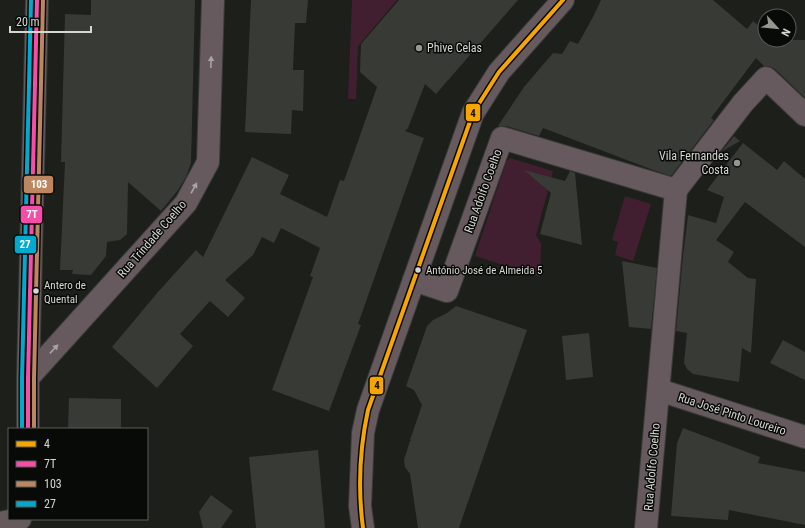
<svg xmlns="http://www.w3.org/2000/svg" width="805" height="528" font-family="'Roboto Condensed',sans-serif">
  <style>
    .green { fill: #421f30 }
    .building { fill: #383a36 }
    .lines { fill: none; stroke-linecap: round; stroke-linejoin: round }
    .minor-casing { stroke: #3a3c38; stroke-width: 24 }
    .tertiary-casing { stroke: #3a3c38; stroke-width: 24 }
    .minor { stroke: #665a5f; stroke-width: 22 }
    .tertiary { stroke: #665a5f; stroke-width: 22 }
    .bus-1-casing { stroke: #080a07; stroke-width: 7 }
    .bus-2-casing { stroke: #080a07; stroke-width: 7 }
    .bus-3-casing { stroke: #080a07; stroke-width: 7 }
    .bus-4-casing { stroke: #080a07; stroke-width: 7 }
    .bus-1 { stroke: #f7a600; stroke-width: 4 }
    .bus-2 { stroke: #f54da8; stroke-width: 4 }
    .bus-3 { stroke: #bb8660; stroke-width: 4 }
    .bus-4 { stroke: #00a9ce; stroke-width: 4 }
    .oneway { fill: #a9a5a3 }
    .poi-dot { fill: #959791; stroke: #080a07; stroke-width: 1.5 }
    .bus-dot { fill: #d5d7d1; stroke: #080a07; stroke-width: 1.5 }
    .labels { text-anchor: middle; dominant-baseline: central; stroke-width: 3; stroke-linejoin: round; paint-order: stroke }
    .bus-label { font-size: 11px; fill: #d5d7d1; stroke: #080a07; text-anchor: start }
    .poi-label { font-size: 12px; fill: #d5d7d1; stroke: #080a07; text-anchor: start }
    .street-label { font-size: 12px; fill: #d5d7d1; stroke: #080a07 }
    .line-badge { stroke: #080a07; stroke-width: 1.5 }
    .badge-label { font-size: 11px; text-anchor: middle; font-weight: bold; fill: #fff }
    .pale-badge-label { font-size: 11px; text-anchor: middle; font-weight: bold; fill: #111 }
  </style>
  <rect width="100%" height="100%" fill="#1d1f1a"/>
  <g class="green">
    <path d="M352 0H397L358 46 356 99H348Z"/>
    <path d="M510 158 553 171 536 235 541 244 540 277 475 256 506 162Z"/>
    <path d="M625 196 651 204 633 261 615 255 618 242 612 240Z"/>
  </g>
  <g class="building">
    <path d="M91 0H195L191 163 186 177 178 190 161 211 128 182 127 234 120 240 107 242 106 256 91 275 72 274 73 270H60L65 162H61L65 14 91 15Z"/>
    <path d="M251 0H308L306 23H295L293 70H304L303 111 292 110 291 134 245 132Z"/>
    <path d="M399 0H518L436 94 425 84 408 128 405 131 424 138 358 324 361 325 329 411 272 390 313 277 310 276 320 248 281 228 274 243 262 237 253 255 225 280 245 298 228 317 210 301 180 334 193 346 157 388 112 347 158 292 196 250 203 257 252 157 289 175 280 194 327 217 340 180 344 181 377 87 360 72 361 44Z"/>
    <path d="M601 0H713L747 29 753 21 765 31V40H805V98L775 69 769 66H764L756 58 711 118 714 120 671 176 653 170 543 128 539 136 506 126H498L524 87 553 53 562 54 570 41 578 44 593 17Z"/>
    <path d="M734 136 740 141 721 152Z"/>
    <path d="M743 143 777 170 784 161 805 179V247L745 202 716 240 734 252 728 262 748 278 756 279 751 353 742 348 739 382 693 374 687 369 684 363 687 333 676 331 683 256 688 215 716 223 724 197 707 190Z"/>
    <path d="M524 170 565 181 570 171 575 173 582 245 540 234 551 193Z"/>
    <path d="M622 261 657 268 651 329 629 327Z"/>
    <path d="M456 306 527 330 459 528H418L410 474 405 467 404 460 410 441H412L410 440 422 405 414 390 406 386 427 326 433 320 447 313Z"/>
    <path d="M589 333 593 377 566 380 562 336Z"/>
    <path d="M783 340 805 352V380L770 363Z"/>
    <path d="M69 398 121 399V429H68Z"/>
    <path d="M683 428 760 457 758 463 805 472V525L729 510 728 520 671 516 677 443Z"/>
    <path d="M318 450 325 528H256L249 457Z"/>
    <path d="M211 495 233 511 221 528H203L199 512Z"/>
  </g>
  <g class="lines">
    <defs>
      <g id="minor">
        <path d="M676 190 743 103 766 78 805 115"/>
        <path d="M414 280 447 291 502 138 676 190 646 528"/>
        <path d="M28 378 186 203 208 162 213 0"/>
        <path d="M659 390 805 437"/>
        <path d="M28 429V378L37 0"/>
        <path d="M0 523 20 519"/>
      </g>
      <path id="tertiary" d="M363 528 360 506 363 433 368 410 473 113 499 72 563 0"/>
    </defs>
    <use href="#minor" class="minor-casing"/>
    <use href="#tertiary" class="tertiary-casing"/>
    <use href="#minor" class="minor"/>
    <use href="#tertiary" class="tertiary"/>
    <defs>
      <path id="bus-1" d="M363 528C358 490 360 447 368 410L473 113 499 72 563 0"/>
      <path id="bus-2" d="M28 429V378L37 0"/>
      <path id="bus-3" d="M34 429V378L43 0"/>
      <path id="bus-4" d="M22 429V378L31 0"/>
    </defs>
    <use href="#bus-1" class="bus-1-casing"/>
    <use href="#bus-2" class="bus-2-casing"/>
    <use href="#bus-3" class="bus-3-casing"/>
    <use href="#bus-4" class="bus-4-casing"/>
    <use href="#bus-1" class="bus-1"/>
    <use href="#bus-2" class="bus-2"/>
    <use href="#bus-3" class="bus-3"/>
    <use href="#bus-4" class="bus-4"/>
  </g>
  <defs><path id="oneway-solid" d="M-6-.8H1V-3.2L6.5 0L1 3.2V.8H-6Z"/></defs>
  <g class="oneway">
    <use href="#oneway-solid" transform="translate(211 62) rotate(-88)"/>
    <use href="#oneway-solid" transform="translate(194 188) rotate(-61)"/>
    <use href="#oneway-solid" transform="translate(54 349) rotate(-47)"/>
  </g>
  <g class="poi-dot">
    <circle cx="419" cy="48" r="4"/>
    <circle cx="737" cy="163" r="4"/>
  </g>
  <g class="bus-dot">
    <circle cx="418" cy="270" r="3.5"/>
    <circle cx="36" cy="291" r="3.5"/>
  </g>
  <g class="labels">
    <g class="bus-label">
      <text x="426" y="270">António José de Almeida 5</text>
      <text x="44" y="285">Antero de<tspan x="44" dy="14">Quental</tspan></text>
    </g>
    <g class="poi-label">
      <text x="427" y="48">Phive Celas</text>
      <text x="729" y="156" text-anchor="end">Vila Fernandes<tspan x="729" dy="14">Costa</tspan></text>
    </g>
    <g class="street-label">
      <text transform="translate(483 191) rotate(-70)">Rua Adolfo Coelho</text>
      <text transform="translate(152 239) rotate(-49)">Rua Trindade Coelho</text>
      <text transform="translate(732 414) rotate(18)">Rua José Pinto Loureiro</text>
      <text transform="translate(652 467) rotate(-85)">Rua Adolfo Coelho</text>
    </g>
  </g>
  <g class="line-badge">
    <rect x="465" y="103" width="16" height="19" rx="4" fill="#f7a600"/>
    <rect x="23" y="175" width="31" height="19" rx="4" fill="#bb8660"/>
    <rect x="20" y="205" width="23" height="19" rx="4" fill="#f54da8"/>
    <rect x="14" y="235" width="23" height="19" rx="4" fill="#00a9ce"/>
    <rect x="369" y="376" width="15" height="19" rx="4" fill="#f7a600"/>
  </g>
  <g class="badge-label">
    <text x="39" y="188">103</text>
    <text x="32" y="218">7T</text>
    <text x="25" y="248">27</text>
  </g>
  <g class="pale-badge-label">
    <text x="473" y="117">4</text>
    <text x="377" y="389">4</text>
  </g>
  <rect x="8" y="428" width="140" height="92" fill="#080a07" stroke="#5a5c58"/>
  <rect x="16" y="441" width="20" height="6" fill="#f7a600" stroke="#5a5c58"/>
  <text x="44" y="448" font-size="12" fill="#d5d7d1">4</text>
  <rect x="16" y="461" width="20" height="6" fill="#f54da8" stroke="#5a5c58"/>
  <text x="44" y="468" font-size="12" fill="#d5d7d1">7T</text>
  <rect x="16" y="481" width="20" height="6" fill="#bb8660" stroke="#5a5c58"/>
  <text x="44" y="488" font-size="12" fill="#d5d7d1">103</text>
  <rect x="16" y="501" width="20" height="6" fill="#00a9ce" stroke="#5a5c58"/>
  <text x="44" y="508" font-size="12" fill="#d5d7d1">27</text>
  <g transform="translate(777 28) rotate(117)"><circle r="19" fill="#080a07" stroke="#5a5c58"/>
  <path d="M0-3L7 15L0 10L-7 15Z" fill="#959791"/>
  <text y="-6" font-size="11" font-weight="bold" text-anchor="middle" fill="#d5d7d1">N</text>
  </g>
  <path d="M10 26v6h81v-6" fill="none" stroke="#d5d7d1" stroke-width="2"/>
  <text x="16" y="26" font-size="12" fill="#d5d7d1" stroke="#080a07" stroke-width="3" paint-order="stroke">20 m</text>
</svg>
